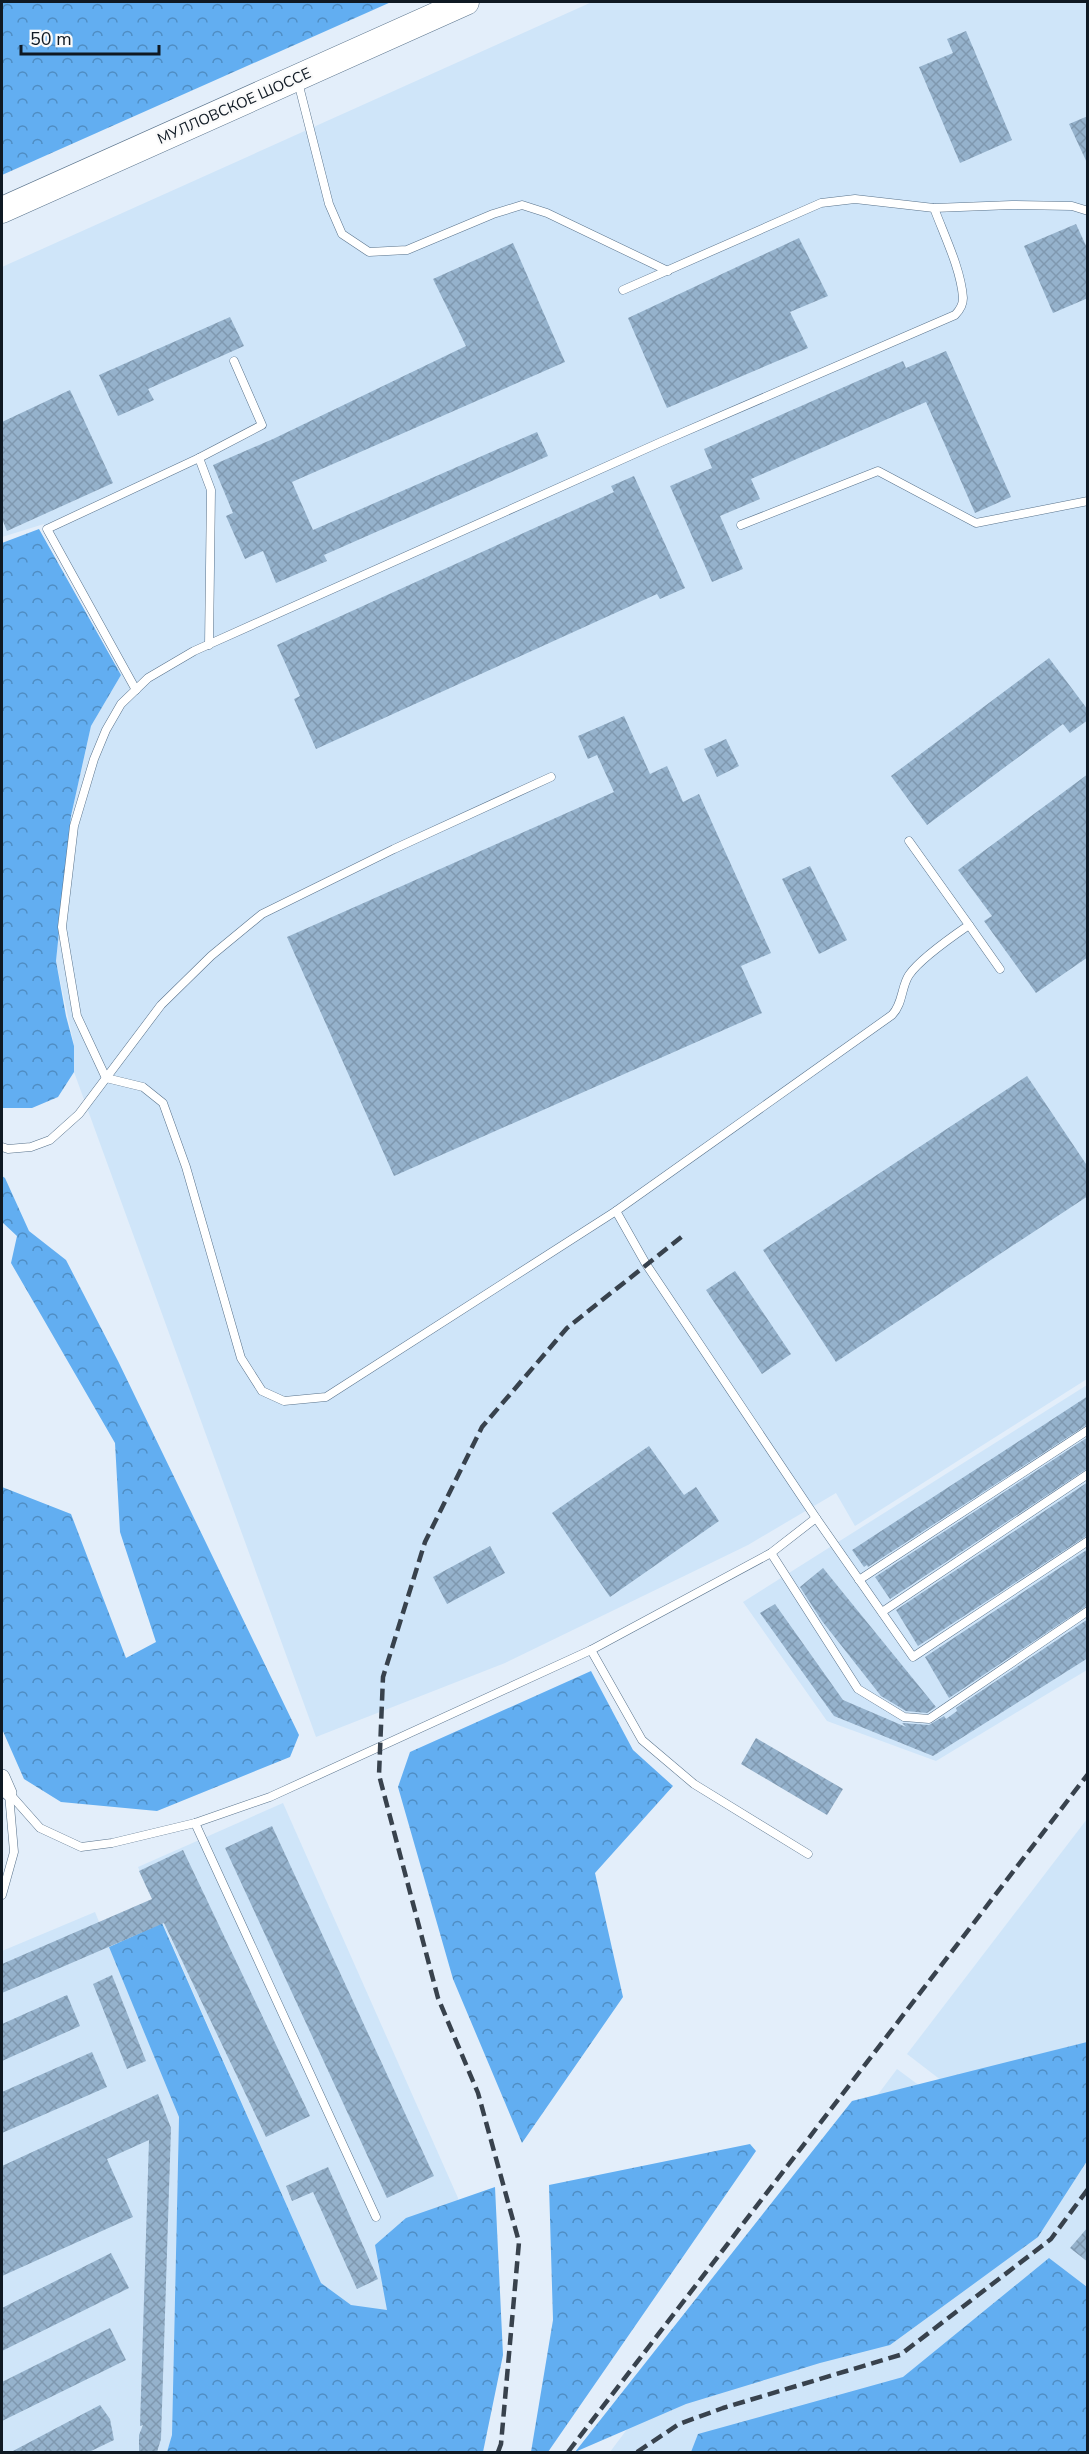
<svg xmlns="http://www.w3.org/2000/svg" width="1089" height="2454" font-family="'Nunito Sans',sans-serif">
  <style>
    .built { fill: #cfe5f9 }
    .forest { fill: url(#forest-crowns) }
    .building { fill: url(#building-cross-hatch) }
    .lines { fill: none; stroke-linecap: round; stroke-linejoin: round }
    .service-casing { stroke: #58728b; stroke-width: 9 }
    .minor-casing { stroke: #58728b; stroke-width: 16 }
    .trunk-casing { stroke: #58728b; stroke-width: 27 }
    .service { stroke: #fff; stroke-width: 8 }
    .minor { stroke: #fff; stroke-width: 15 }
    .trunk { stroke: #fff; stroke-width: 26 }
    .rail { stroke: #38424d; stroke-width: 4.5; stroke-dasharray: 12 6; stroke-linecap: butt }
    .labels { text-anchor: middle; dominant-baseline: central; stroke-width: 4.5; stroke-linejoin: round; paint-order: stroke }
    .street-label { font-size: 15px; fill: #0f1923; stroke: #fafafa }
  </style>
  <defs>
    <pattern id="forest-crowns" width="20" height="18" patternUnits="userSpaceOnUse" patternTransform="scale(1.5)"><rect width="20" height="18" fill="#62aef1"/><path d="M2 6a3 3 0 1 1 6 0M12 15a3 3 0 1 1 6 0" fill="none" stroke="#4f8dc3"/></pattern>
    <pattern id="building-cross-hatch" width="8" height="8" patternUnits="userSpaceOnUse" patternTransform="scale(1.5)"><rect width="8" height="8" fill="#95b2cc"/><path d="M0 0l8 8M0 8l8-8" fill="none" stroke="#7f98af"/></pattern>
  </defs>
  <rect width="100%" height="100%" fill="#e3eefa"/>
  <g class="built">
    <path d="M592 2H1087V1379L855 1526 836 1493 748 1545 505 1663 316 1737 74 1072V1045L56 961 71 816 91 726 121 675 44 524 2 537V267Z"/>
    <path d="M1087 1385V1670L936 1761 827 1721 743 1602Z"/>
    <path d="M283 1803 458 2198 459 2273 410 2313 351 2306 321 2283 138 1867Z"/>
    <path d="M1087 1819V2079L1033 2151 907 2054Z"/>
    <path d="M95 1912 179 2117 172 2436 167 2452H2V1951Z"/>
    <path d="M897 2069 1033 2170 1087 2097V2452H610Z"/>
  </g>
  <g class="forest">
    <path d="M2 2H391L2 175Z"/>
    <path d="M39 529 121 675 91 726 71 816 56 961 66 1016 74 1046V1072L58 1097 32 1108H2V543Z"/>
    <path d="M2 1176 5 1178 29 1231 66 1260 118 1361 299 1735 290 1757 157 1811 61 1802 24 1779 2 1729V1487L71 1514 126 1658 156 1642 120 1532 115 1443 11 1263 17 1236 2 1222Z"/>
    <path d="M591 1671 633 1750 673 1786 595 1873 623 1997 522 2143 453 1979 398 1787 410 1752Z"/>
    <path d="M162 1923 321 2283 351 2305 387 2310 375 2245 406 2218 495 2187 503 2355 483 2452H167L172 2435 179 2117 109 1947Z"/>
    <path d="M1087 2042V2161L1038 2237 890 2345 820 2363 686 2404 575 2452 852 2101Z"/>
    <path d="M750 2144 756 2151 548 2452H531L553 2320 549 2185Z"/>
    <path d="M1049 2258 1087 2287V2452H691L698 2434 903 2377Z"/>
  </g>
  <g class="building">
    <path d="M966 31 1012 140 960 163 919 67 953 53 947 39Z"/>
    <path d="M1088 116V165L1069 124Z"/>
    <path d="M1076 224 1088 250V298L1053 313 1024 246Z"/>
    <path d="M799 238 828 296 790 312 808 348 667 408 628 318Z"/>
    <path d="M513 243 565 362 292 482 313 530 537 432 548 456 324 555 327 561 276 583 263 551 245 559 226 516 233 513 213 465 273 439 466 346 433 279Z"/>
    <path d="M230 317 244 346 148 389 154 400 118 416 99 375Z"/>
    <path d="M946 351 1011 497 975 513 926 402 751 479 760 499 720 516 743 569 712 582 670 486 712 468 704 449 903 361 906 368Z"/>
    <path d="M70 390 113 483 7 531 2 519V422Z"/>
    <path d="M634 476 685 588 660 599 657 594 316 749 294 699 300 696 277 645 614 492 611 486Z"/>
    <path d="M1049 658 1088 710V720L1070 733 1063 724 927 825 891 776Z"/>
    <path d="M624 716 650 774 667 766 683 802 699 794 771 953 741 966 762 1013 394 1176 287 937 614 792 597 755 588 759 578 736Z"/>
    <path d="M726 739 739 766 717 777 704 749Z"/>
    <path d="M1088 774V957L1036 993 984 921 992 916 958 870Z"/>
    <path d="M810 866 847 940 819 954 782 879Z"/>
    <path d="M1027 1076 1088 1167V1196L836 1362 763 1250Z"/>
    <path d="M735 1271 791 1354 762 1374 706 1290Z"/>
    <path d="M1088 1396V1424L868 1567 867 1565 864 1567 852 1550Z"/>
    <path d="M1088 1437V1468L890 1599 875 1577Z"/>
    <path d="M649 1446 684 1495 696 1487 719 1521 610 1597 552 1513Z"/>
    <path d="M1088 1482V1535L918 1646 896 1610Z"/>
    <path d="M490 1546 505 1573 447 1604 433 1577Z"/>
    <path d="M1088 1549V1605L949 1698 925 1657Z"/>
    <path d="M823 1568 936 1707 927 1713 906 1711 881 1696 822 1621 800 1587Z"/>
    <path d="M775 1604 843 1700 906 1727 902 1723 929 1725 944 1716 946 1719 957 1711 956 1708 1088 1619V1658L933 1756 834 1716 760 1613Z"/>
    <path d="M756 1738 843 1789 827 1815 741 1764Z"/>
    <path d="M272 1826 434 2176 387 2198 225 1848Z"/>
    <path d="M183 1850 310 2116 266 2137 164 1923 2 1993V1964L152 1899 139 1871Z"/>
    <path d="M112 1975 146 2061 127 2069 93 1984Z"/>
    <path d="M67 1995 80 2026 2 2061V2024Z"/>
    <path d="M92 2052 107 2087 2 2133V2092Z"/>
    <path d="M158 2094 171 2128 161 2439 157 2452H139V2435L143 2425 140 2426 149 2140 107 2159 133 2217 2 2276V2166Z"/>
    <path d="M328 2167 378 2279 357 2289 313 2192 292 2201 286 2186Z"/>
    <path d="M1088 2227V2262L1070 2248Z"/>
    <path d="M111 2253 129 2288 2 2351V2308Z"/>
    <path d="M110 2328 126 2360 2 2421V2382Z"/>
    <path d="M100 2405 110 2419 114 2440 89 2452H11Z"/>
  </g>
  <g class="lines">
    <defs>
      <g id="service">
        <path d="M298 82 329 204 342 234 369 252 407 250 493 214 522 205 547 213 668 271"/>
        <path d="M623 290 821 203 855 199 934 208 1012 205 1072 206 1088 211"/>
        <path d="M199 458 211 490 209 645"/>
        <path d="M741 525 878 471 976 523 1088 501"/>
        <path d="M136 690 47 529 199 458 262 425 234 361"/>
        <path d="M909 841 969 925C953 936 919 960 909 975 901 987 903 1004 892 1015L616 1211 326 1397 284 1401 262 1391 241 1358 186 1167 163 1103 143 1087 106 1078 77 1016 62 927 74 826 94 759 106 730 121 704 148 678 194 651 661 442 955 315C960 310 963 305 963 298 961 269 944 235 934 208"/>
        <path d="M969 925 1000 969"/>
        <path d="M2 1147 8 1149 31 1147 50 1140 79 1114 161 1005 211 956 262 914 394 849 551 777"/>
        <path d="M616 1211 646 1264 816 1518 913 1657 1088 1541"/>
        <path d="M771 1553 858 1689 904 1717 929 1719 1088 1611"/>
        <path d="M859 1580 1088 1430"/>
        <path d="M882 1612 1088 1474"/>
        <path d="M591 1650 642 1740 694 1784 808 1854"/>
        <path d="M9 1793 40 1828 81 1847 112 1843 195 1823 270 1797 591 1650 771 1553 816 1518"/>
        <path d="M195 1823 376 2217"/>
        <path d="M2 1895 14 1852 9 1794"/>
      </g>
      <path id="minor" d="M2 1777 9 1793"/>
      <path id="trunk" d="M2 210 466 2"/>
    </defs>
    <use href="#service" class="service-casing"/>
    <use href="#minor" class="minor-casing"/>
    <use href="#trunk" class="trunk-casing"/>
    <use href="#service" class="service"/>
    <use href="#minor" class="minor"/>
    <use href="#trunk" class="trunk"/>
    <g class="rail">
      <path d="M498 2452 501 2444 519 2242 478 2093 438 1998 379 1775 383 1677 425 1542 482 1427 567 1328 684 1235"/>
      <path d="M568 2452 1088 1774"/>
      <path d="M637 2452 679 2424 723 2408 900 2355 1051 2239 1088 2189"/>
    </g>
  </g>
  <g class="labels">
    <g class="street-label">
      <text transform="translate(234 106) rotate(-24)">МУЛЛОВСКОЕ ШОССЕ</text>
    </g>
  </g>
  <rect width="1089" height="2454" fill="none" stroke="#0f1923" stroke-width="6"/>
  <path d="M21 45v9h138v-9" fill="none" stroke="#0f1923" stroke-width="3"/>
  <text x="30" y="45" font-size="18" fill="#0f1923" stroke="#fafafa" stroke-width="4.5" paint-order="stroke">50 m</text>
</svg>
